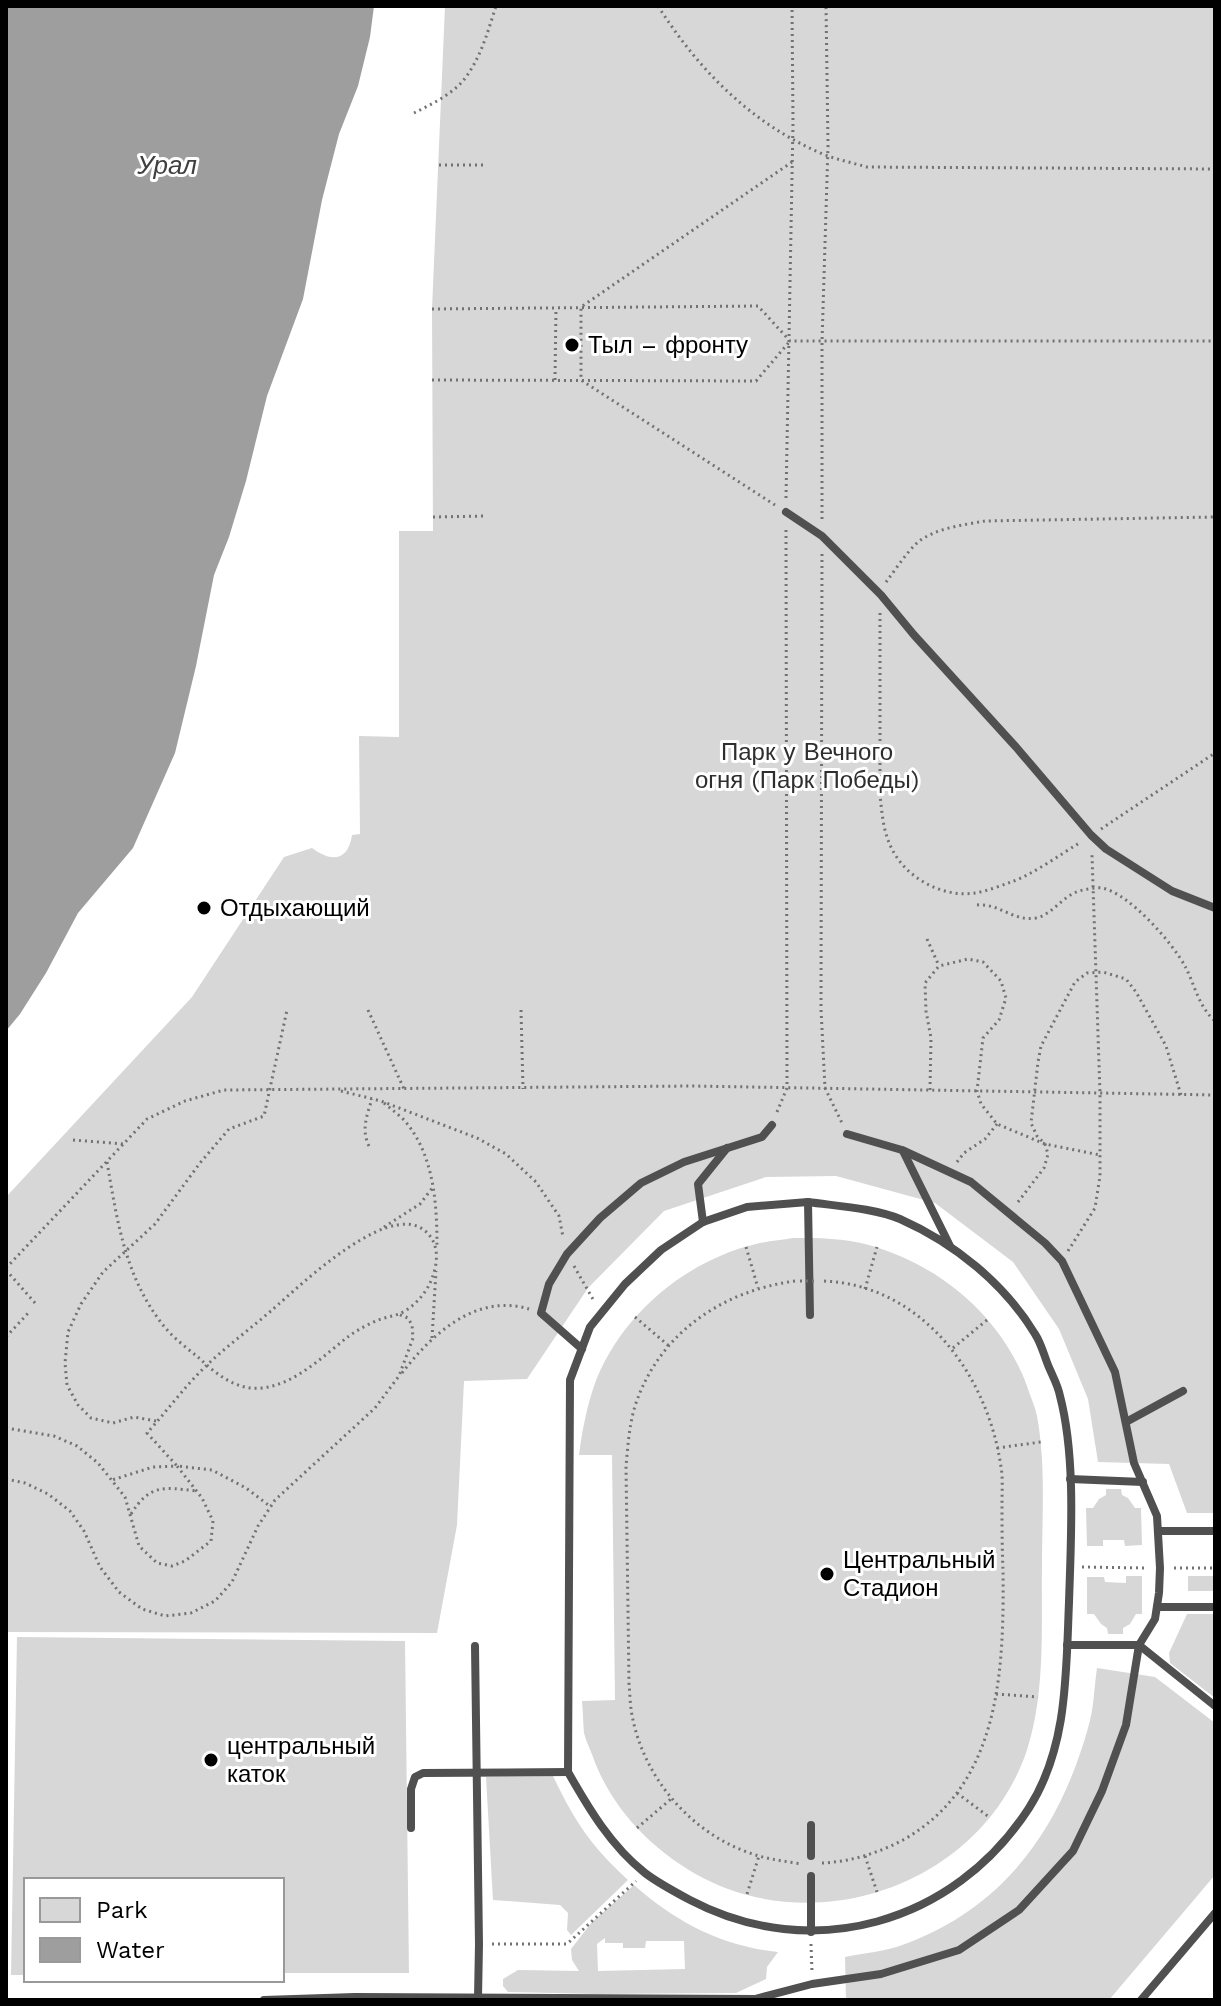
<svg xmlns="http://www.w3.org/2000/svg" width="1221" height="2006" font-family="'Work Sans',sans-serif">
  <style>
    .green { fill: #d7d7d7; fill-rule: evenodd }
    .water { fill: #9e9e9e }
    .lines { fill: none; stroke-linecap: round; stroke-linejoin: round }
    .path { stroke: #727272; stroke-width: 3; stroke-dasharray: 2 4; stroke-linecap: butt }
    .service { stroke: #505050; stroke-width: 8 }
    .path-bridge { stroke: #727272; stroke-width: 3; stroke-dasharray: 2 4; stroke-linecap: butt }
    .poi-dot { fill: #000; stroke: #fff; stroke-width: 3 }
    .labels { text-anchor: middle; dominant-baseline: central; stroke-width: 6; stroke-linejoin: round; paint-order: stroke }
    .poi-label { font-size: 24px; fill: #000; stroke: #fff; text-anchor: start }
    .park-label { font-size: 24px; fill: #2e2e2e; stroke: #fff }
    .water-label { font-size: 26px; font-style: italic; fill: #3f3f3f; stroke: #fff }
  </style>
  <rect width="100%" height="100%" fill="#fff"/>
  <g class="green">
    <path d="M445 6H1215V1513H1187L1169 1464 1098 1462 1088 1399 1059 1329 1013 1262 935 1203 836 1176 766 1177 664 1211 588 1288 527 1379 464 1381 457 1525 437 1633 6 1632V1197L192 997 284 857 312 848C331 862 348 862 352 835L360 834 359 736 399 737V531H433L432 309Z"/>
    <path d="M793 1238C818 1238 844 1238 869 1245 940 1265 1001 1316 1027 1386 1030 1396 1035 1406 1037 1416 1046 1465 1042 1515 1042 1564 1041 1626 1046 1691 1027 1750 983 1881 824 1940 703 1878 654 1852 612 1810 593 1757 590 1749 586 1741 584 1733 583 1722 583 1711 582 1701L615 1700 612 1455H579C582 1432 586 1411 593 1389 617 1318 684 1261 756 1244 768 1241 781 1240 793 1238Z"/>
    <path d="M1106 1489H1121L1122 1495 1128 1498 1135 1508H1141L1142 1545 1125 1546 1124 1540H1103V1546H1087L1086 1508H1093L1099 1499 1106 1495Z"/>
    <path d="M1126 1576H1142V1614H1136L1130 1624 1123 1628V1634H1108L1107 1628 1101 1624 1094 1614H1087V1577H1104L1105 1582 1126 1583Z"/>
    <rect x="1188" y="1576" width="27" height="15"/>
    <path d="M1187 1614H1215V1698L1170 1663 1169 1653Z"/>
    <path d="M17 1637 405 1641 409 1973H282V1880H26V1975H11Z"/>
    <path d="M1097 1668 1155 1677 1215 1723V1875L1109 2000H846L845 1957C865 1953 887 1951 905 1944 1005 1907 1060 1828 1088 1728 1094 1709 1094 1688 1097 1668Z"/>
    <path d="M553 1776C575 1822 591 1846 628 1880L571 1935 567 1930 568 1913 560 1905 493 1900 486 1777Z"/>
    <path d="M634 1885C676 1922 721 1946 778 1952L767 1967 766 1979 736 1993 596 1994 508 1992 503 1986V1979L518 1970 579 1971 572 1960 571 1949 592 1922ZM605 1938V1943H623V1948H645L646 1941H684L685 1969 598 1971 597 1944Z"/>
  </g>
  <path class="water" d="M6 6H374L370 37 358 86 339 134 322 200 303 299 267 396 246 481 229 537 214 575 196 666 175 753 133 848 78 913 46 973 20 1014 6 1031Z"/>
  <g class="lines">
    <g class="path">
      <path d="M658 6C700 72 753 125 825 155 839 160 853 163 867 167L1215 169"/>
      <path d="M414 113C430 105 449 96 462 82 480 61 488 31 496 6"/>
      <path d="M439 165H486"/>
      <path d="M432 309 758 306 790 341H1215"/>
      <path d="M432 380 756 381 790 341"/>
      <path d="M555 380 556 308"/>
      <path d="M786 498 793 123 792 6"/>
      <path d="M775 505 581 380V307L792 162"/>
      <path d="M433 517 485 516"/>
      <path d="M822 519V342L828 146 826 6"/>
      <path d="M822 554 821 1009 825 1088 842 1123"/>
      <path d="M886 582C896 569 906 553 918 542 936 528 963 525 985 521L1215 517"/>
      <path d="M880 613V795C882 813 883 832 892 849 906 878 943 898 975 893 987 891 1000 886 1011 882 1032 875 1061 854 1081 842"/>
      <path d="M1101 829 1215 753"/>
      <path d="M977 905C999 903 1014 922 1036 918 1054 914 1063 894 1083 890 1089 889 1096 887 1102 888 1129 893 1173 943 1186 968 1195 986 1199 1007 1215 1021"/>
      <path d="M927 939 939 966"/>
      <path d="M368 1010 404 1089"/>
      <path d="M521 1010 523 1089"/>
      <path d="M930 1090 931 1038 926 1011 925 983 939 966 968 959 983 962 1001 981 1006 998 999 1020 983 1038 977 1091 981 1104 997 1124 1045 1144 1100 1155"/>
      <path d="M341 1091 381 1101 477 1138 506 1154 536 1182 559 1216 563 1237"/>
      <path d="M384 1103C391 1109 398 1114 404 1120 434 1154 437 1203 437 1247"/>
      <path d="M777 1112 787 1088 786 530"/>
      <path d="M73 1140 124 1144"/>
      <path d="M369 1146C361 1130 367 1115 372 1099"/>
      <path d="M107 1162C117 1220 125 1277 163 1325 173 1338 187 1348 199 1358 216 1374 237 1391 262 1388 296 1384 323 1356 349 1336 359 1329 370 1323 381 1319 387 1317 393 1316 399 1314 411 1309 423 1297 429 1285 436 1271 440 1253 432 1239 400 1187 299 1287 272 1310 250 1329 227 1346 207 1365 185 1386 167 1411 147 1433L177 1466 212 1470 246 1488 271 1507"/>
      <path d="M957 1162 964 1153 985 1139 997 1124"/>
      <path d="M1018 1202 1044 1168 1048 1154 1045 1144 1037 1136 1031 1123 1038 1062 1041 1046 1075 982 1087 973 1103 972 1126 979 1136 992 1166 1046 1181 1095"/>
      <path d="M384 1227 420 1204 433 1187"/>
      <path d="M746 1247 758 1288"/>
      <path d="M1068 1251 1095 1208 1100 1176V1094L1092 855"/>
      <path d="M574 1266 594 1301"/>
      <path d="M6 1268 147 1119 185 1101 224 1090 693 1086 1215 1095"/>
      <path d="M6 1270 35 1303"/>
      <path d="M795 1281C722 1291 659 1333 635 1406 629 1426 628 1446 626 1466L629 1684C630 1694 630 1705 632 1715 643 1776 689 1831 747 1852 765 1859 783 1861 802 1864"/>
      <path d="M865 1289 877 1247"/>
      <path d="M635 1317 669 1346"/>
      <path d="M6 1337 30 1311"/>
      <path d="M432 1338 436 1271"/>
      <path d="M953 1348 987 1320"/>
      <path d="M402 1373C432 1334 476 1293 529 1309"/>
      <path d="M156 1421 134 1417 113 1423 91 1418 78 1405 67 1385 65 1363 68 1332 81 1304 103 1272 155 1224 200 1163 229 1129 264 1116 287 1010"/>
      <path d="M6 1428 54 1436 77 1446 98 1463 125 1497 139 1546 157 1563 172 1566 185 1561 211 1541 213 1521 202 1498 177 1466 153 1467 112 1480"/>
      <path d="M997 1448 1041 1442"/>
      <path d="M6 1479 25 1483 48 1494 70 1511 84 1531 100 1567 119 1592 142 1609 165 1616 191 1613 215 1601 232 1582 258 1526 275 1500 375 1408 399 1376 413 1338 412 1325 408 1318 398 1314"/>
      <path d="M131 1514C150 1484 163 1487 196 1491"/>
      <path d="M1082 1567 1146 1568"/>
      <path d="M1174 1568H1215"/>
      <path d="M996 1694 1038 1697"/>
      <path d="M957 1793 989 1817"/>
      <path d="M637 1828 671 1799"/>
      <path d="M865 1856 877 1892"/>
      <path d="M822 1863C850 1862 878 1853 903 1840 1001 1785 1004 1669 1003 1570 1002 1548 1002 1525 1002 1503 1002 1491 1003 1478 1001 1467 988 1375 922 1284 822 1281"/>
      <path d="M747 1894 759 1856"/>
      <path d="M492 1944H567L636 1881"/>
      <path d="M811 1944 812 1972"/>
    </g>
    <g class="service">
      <path d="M786 512 822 536 881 595 914 635 1016 747 1091 835 1106 849 1172 891 1215 908"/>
      <path d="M903 1151 950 1246"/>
      <path d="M808 1202C836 1206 874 1208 900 1219 954 1243 1004 1283 1035 1334 1041 1343 1044 1355 1048 1365 1052 1375 1058 1385 1060 1396 1076 1457 1071 1538 1069 1602 1066 1672 1068 1747 1029 1808 954 1924 812 1964 690 1900 675 1892 658 1883 645 1873 611 1846 589 1809 568 1772L570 1380 590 1327 625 1284 661 1250 703 1222 747 1207Z"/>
      <path d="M808 1202 810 1315"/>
      <path d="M703 1222 698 1184 727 1148"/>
      <path d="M582 1349 541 1313 549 1284 567 1254 600 1218 641 1183 684 1162 762 1137 772 1125"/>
      <path d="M1126 1422 1183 1391"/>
      <path d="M1070 1479 1143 1482"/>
      <path d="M1158 1531H1215"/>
      <path d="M1157 1607H1215"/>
      <path d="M1067 1645H1139L1215 1706"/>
      <path d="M475 1646 479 1944 478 1998"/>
      <path d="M811 1825V1856"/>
      <path d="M411 1828V1789L415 1777 423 1773 568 1772"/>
      <path d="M811 1876V1932"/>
      <path d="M264 2000 355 1997 755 1999 812 1984 881 1974 959 1950 1019 1910 1073 1851 1102 1791 1126 1725 1139 1645 1155 1619 1159 1593 1160 1568 1157 1516 1134 1463 1115 1372 1062 1261 1045 1243 971 1182 902 1150 847 1134"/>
      <path d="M1141 2000 1215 1913"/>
    </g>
    <path class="path-bridge" d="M800 1281H818"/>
  </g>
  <g class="poi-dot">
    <circle cx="572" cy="345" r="8"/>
    <circle cx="204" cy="908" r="8"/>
    <circle cx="827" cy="1574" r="8"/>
    <circle cx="211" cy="1760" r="8"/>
  </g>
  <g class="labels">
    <g class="poi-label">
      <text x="588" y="345">Тыл – фронту</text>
      <text x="220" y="908">Отдыхающий</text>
      <text x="843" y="1560">Центральный<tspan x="843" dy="28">Стадион</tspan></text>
      <text x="227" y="1746">центральный<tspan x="227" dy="28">каток</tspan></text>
    </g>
    <g class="park-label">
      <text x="807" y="752">Парк у Вечного<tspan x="807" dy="28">огня (Парк Победы)</tspan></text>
    </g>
    <g class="water-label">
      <text x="167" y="165">Урал</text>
    </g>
  </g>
  <rect width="1221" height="2006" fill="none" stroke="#000000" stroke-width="16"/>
  <rect x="24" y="1878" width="260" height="104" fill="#ffffff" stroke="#999999" stroke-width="2"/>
  <rect x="40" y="1898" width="40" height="24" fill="#d7d7d7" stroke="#999999" stroke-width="2"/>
  <text x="96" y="1918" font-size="24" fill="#000000">Park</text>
  <rect x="40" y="1938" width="40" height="24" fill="#9e9e9e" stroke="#999999" stroke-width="2"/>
  <text x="96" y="1958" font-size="24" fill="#000000">Water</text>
</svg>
